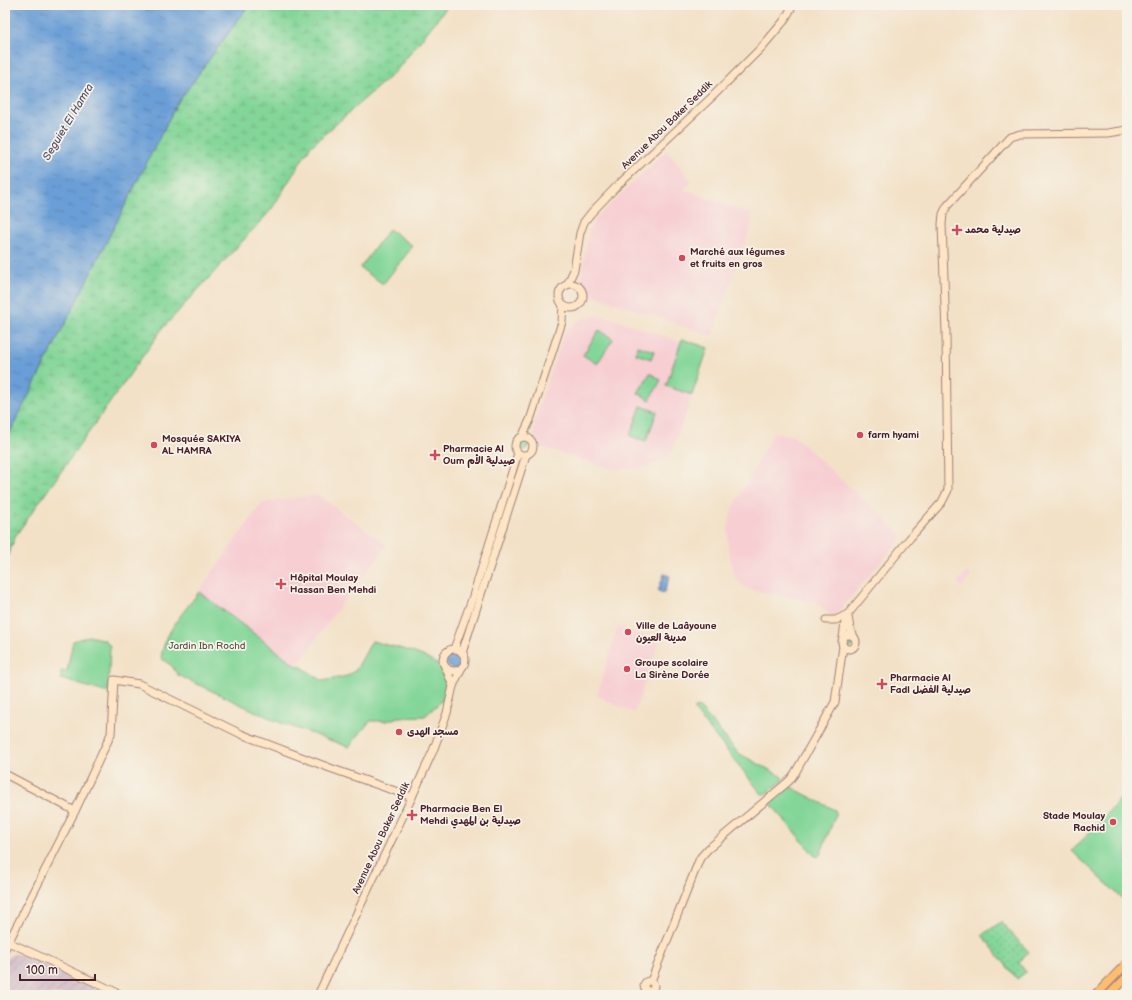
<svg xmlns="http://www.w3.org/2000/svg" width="1132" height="1000" font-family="'Balsamiq Sans','Playpen Sans Arabic',sans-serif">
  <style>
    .built { fill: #f7cfd3 }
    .industrial { fill: url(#industrial-furrows) }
    .green { fill: #83d698; stroke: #667a62 }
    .wetland { fill: url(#wetland-marsh); stroke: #667a62 }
    .garden { fill: url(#garden-dots); stroke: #667a62 }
    .water { fill: url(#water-ripples); stroke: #5a5e80 }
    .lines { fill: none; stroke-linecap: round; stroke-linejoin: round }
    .secondary-casing { stroke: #9e8079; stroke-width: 9 }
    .primary-casing { stroke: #9e8079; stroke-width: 10 }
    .secondary { stroke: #fee5c5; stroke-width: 7 }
    .primary { stroke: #fcbd6f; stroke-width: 8 }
    .poi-dot { fill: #d1495b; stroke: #f7f3e8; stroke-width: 1.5 }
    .labels { text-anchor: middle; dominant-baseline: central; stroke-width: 3.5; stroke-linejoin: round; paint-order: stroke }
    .street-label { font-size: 10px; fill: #4a1f2b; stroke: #f7f3e8 }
    .poi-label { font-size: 10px; font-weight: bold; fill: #4a1f2b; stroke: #f7f3e8; text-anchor: start }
    .park-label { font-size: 10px; fill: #5b564c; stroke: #f7f3e8 }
    .water-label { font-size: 11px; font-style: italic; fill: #57526f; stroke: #f7f3e8 }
  </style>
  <defs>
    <pattern id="industrial-furrows" width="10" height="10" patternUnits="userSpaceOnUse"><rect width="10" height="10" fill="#d2bdc7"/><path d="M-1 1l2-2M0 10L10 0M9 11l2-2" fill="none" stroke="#b6a2ab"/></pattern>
    <pattern id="wetland-marsh" width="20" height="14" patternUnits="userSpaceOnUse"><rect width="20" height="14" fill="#83d698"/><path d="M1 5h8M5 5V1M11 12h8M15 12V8" fill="none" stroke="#73b783"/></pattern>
    <pattern id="garden-dots" width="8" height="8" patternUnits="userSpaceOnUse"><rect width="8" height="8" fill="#83d698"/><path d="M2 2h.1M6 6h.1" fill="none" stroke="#73b783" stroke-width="1.8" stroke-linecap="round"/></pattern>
    <pattern id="water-ripples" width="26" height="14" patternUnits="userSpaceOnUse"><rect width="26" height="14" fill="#6a9ed6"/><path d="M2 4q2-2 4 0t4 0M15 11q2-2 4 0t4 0" fill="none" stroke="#5980ae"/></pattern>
  </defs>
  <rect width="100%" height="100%" fill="#f7f3e8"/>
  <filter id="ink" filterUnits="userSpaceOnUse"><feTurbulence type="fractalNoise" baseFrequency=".025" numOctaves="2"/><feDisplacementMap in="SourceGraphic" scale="8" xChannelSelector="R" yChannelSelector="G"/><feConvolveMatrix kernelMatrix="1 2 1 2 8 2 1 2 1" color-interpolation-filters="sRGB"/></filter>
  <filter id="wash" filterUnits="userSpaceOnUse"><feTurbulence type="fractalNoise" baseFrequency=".012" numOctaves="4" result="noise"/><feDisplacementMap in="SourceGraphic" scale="16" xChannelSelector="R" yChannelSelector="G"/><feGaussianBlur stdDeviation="0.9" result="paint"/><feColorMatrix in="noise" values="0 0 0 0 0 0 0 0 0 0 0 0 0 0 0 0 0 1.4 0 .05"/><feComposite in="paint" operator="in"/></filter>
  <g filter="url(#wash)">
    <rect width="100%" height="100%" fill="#f3e1c7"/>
    <g class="built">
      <path d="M666 151 692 182 683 189 752 214 750 218 753 220 712 336 587 293 581 279 589 231 596 218 646 171Z"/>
      <path d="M595 316 610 318 708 351 672 452 668 456 651 465 636 469H612L541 447 535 440 534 422 564 332 581 319Z"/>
      <path d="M774 432 794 436 903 536 833 618 817 602 747 589 735 579 728 547V528L732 510Z"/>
      <path d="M318 495 387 545 339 607 294 670 195 597 262 503Z"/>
      <path d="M967 572 971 576 962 587 957 582Z"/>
      <path d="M618 626 659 642 634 713 597 696Z"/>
    </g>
    <path class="industrial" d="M13 954H22L111 995H5V960Z"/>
    <g class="green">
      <path d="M389 229 413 246 383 284 360 268Z"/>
      <path d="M599 330 613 339 597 364 583 355Z"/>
      <path d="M682 339 708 348 692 395 666 386Z"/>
      <path d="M638 346 654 351 651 359 636 354Z"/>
      <path d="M650 373 661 380 650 400 638 393Z"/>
      <path d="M641 406 657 412 646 441 630 436Z"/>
      <circle cx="523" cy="445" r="5"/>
      <path d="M199 592 297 666H300L323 681 347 676 356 670 372 641C393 647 436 654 446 675 448 680 447 690 447 696L425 716 398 717 387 721H370L349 747 276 721 178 675 172 666 161 658C165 631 183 613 199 592Z"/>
      <path d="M89 636 105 640 110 646 108 693 61 679V671H67L73 641Z"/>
      <circle cx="849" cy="643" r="5"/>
      <path d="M698 707 701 709 738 753 781 776 783 779V781L764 795 761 793 695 711 694 709Z"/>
      <path d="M789 786 835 810 836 814 820 855 817 857 814 855 770 803Z"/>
      <path d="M1127 792V898L1125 901 1072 851Z"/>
    </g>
    <path class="wetland" d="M249 5H451L447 7 396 71 310 147 271 210 162 329 16 535 5 563V442L176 105Z"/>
    <path class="garden" d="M1001 922 1029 952 1019 963 1026 972 1017 979 982 935Z"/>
    <g class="water">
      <path d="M5 5H249L176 105 5 442Z"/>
      <path d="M664 574 670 576 664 593 658 591Z"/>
      <circle cx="454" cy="661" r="8"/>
    </g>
  </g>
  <g filter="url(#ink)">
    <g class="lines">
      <defs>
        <g id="secondary">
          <circle cx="571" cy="296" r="12"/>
          <path d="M567 285 574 270 580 233 584 222 591 213 616 187 713 96 762 47 784 21 793 5"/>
          <path d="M522 437 530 420 562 322 563 305"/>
          <circle cx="524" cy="446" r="9"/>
          <path d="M848 617 850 628 854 637"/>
          <path d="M826 620H836L848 614"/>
          <circle cx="849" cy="642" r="7"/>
          <path d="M843 639 845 620 848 614 910 538 942 502 948 490 946 332 942 224 943 214 947 206 1010 137 1020 134 1108 133 1127 130"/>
          <path d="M454 649 472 599 518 453"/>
          <circle cx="454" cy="660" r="11"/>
          <path d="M462 653 526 455"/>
          <path d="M446 668 453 686"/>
          <path d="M5 774 75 811"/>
          <path d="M8 942 37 955 122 995"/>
          <path d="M5 949 75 811 111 734 114 680 139 684 241 734 330 768 412 797"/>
          <circle cx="649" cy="986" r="5"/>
          <path d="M651 981 700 858 708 849 789 781 795 773 835 702 843 646"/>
          <path d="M318 995 412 797 433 751 447 713 453 686 461 669"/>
        </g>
        <g id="primary">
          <path d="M1096 995 1127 963"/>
          <path d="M1109 995 1127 977"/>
        </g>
      </defs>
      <use href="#secondary" class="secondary-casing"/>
      <use href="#primary" class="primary-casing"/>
      <use href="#secondary" class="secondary"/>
      <use href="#primary" class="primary"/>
    </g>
  </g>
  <g class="poi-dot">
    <path d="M955 224h4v4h4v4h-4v4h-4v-4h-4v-4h4z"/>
    <circle cx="682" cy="258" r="4"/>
    <circle cx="860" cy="435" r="4"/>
    <circle cx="154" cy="445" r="4"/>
    <path d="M433 449h4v4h4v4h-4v4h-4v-4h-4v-4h4z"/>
    <path d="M279 578h4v4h4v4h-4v4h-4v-4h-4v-4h4z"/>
    <circle cx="628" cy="632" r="4"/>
    <circle cx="627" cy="669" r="4"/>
    <path d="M880 678h4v4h4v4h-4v4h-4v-4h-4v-4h4z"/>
    <circle cx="399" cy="732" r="4"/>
    <path d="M410 809h4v4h4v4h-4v4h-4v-4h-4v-4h4z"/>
    <circle cx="1113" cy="822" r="4"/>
  </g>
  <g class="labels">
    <g class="street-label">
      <text transform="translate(667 125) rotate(-44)">Avenue Abou Baker Seddik</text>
      <text transform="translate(381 838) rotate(-65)">Avenue Abou Baker Seddik</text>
    </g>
    <g class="poi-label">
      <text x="965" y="230">صيدلية محمد</text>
      <text x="690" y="252">Marché aux légumes<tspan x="690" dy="12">et fruits en gros</tspan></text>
      <text x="868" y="435">farm hyami</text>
      <text x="162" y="439">Mosquée SAKIYA<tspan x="162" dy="12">AL HAMRA</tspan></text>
      <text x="443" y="449">Pharmacie Al<tspan x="443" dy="12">Oum صيدلية الأم</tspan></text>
      <text x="290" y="578">Hôpital Moulay<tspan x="290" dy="12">Hassan Ben Mehdi</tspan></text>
      <text x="636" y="626">Ville de Laâyoune<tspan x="636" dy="12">مدينة العيون</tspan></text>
      <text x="635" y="663">Groupe scolaire<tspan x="635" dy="12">La Sirène Dorée</tspan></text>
      <text x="890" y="678">Pharmacie Al<tspan x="890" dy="12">Fadl صيدلية الفضل</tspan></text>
      <text x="407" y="732">مسجد الهدى</text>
      <text x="420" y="809">Pharmacie Ben El<tspan x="420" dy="12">Mehdi صيدلية بن المهدي</tspan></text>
      <text x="1105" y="816" text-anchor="end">Stade Moulay<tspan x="1105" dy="12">Rachid</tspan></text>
    </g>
    <g class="park-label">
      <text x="207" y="646">Jardin Ibn Rochd</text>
    </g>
    <g class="water-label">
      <text transform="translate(68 122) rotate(-59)">Seguiet El Hamra</text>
    </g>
  </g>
  <rect width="1132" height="1000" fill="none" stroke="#f7f3e8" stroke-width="20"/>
  <path d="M20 974v6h75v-6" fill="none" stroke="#4a1f2b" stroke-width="2"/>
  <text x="26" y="974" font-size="12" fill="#4a1f2b" stroke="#f7f3e8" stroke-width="3" paint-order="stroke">100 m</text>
</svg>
